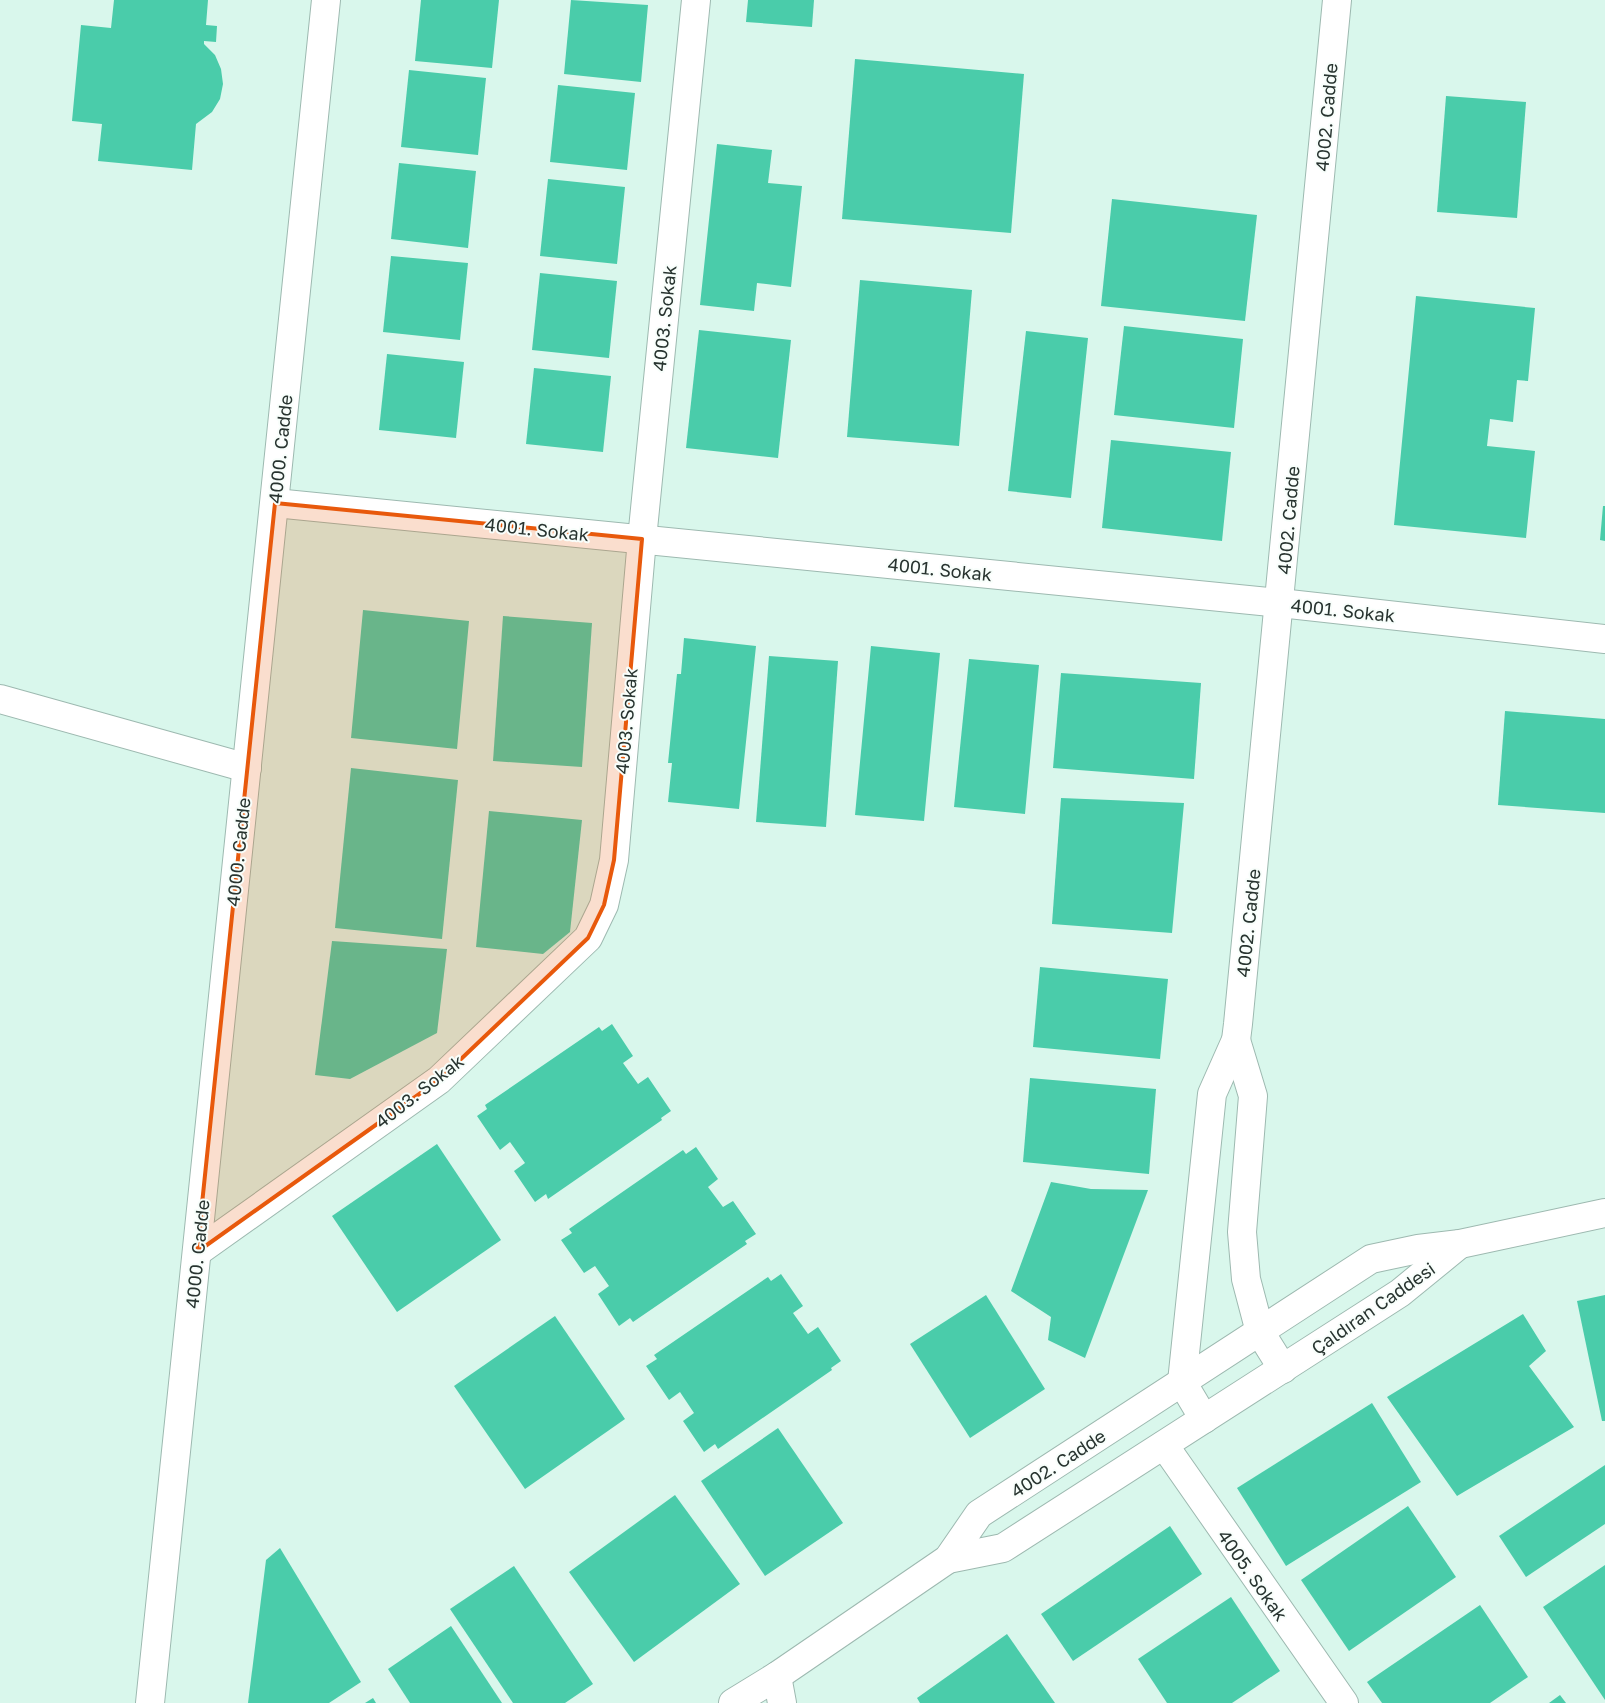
<svg xmlns="http://www.w3.org/2000/svg" width="1605" height="1703" font-family="'Golos Text',sans-serif">
  <style>
    .building { fill: #4accaa }
    .lines { fill: none; stroke-linecap: round; stroke-linejoin: round }
    .minor-casing { stroke: #9db9b0; stroke-width: 30 }
    .tertiary-casing { stroke: #9db9b0; stroke-width: 30 }
    .minor { stroke: #fff; stroke-width: 28 }
    .tertiary { stroke: #fff; stroke-width: 28 }
    .marked { fill: #e8590c; fill-opacity: 0.2; stroke: #e8590c; stroke-width: 4; stroke-linejoin: round }
    .labels { text-anchor: middle; dominant-baseline: central; stroke-width: 4; stroke-linejoin: round; paint-order: stroke }
    .street-label { font-size: 18px; fill: #283430; stroke: #f8fefb }
  </style>
  <rect width="100%" height="100%" fill="#d9f7ec"/>
  <g class="building">
    <path d="M114 0H208L206 25 217 26 216 42 204 41V44L215 55 221 69 223 84 220 99 212 112 196 124 192 170 98 161 102 124 72 121 81 25 111 28Z"/>
    <path d="M421 0H499L492 68 415 61Z"/>
    <path d="M571 0 648 5 641 82 564 74Z"/>
    <path d="M748 0H814L812 27 746 22Z"/>
    <path d="M855 59 1024 74 1011 233 842 219Z"/>
    <path d="M409 70 486 78 478 155 401 147Z"/>
    <path d="M558 85 635 93 627 170 550 162Z"/>
    <path d="M1446 96 1526 102 1517 218 1437 212Z"/>
    <path d="M717 144 772 150 768 183 802 186 791 287 757 283 754 311 700 305Z"/>
    <path d="M399 163 476 171 468 248 391 239Z"/>
    <path d="M548 179 625 187 617 264 540 256Z"/>
    <path d="M1112 199 1257 215 1245 321 1101 306Z"/>
    <path d="M391 256 468 263 460 340 383 332Z"/>
    <path d="M540 273 617 281 609 358 532 350Z"/>
    <path d="M860 280 972 290 959 446 847 437Z"/>
    <path d="M1416 296 1535 308 1528 381 1517 380 1513 422 1490 419 1487 446 1535 451 1526 538 1394 525Z"/>
    <path d="M1124 326 1243 339 1234 428 1114 415Z"/>
    <path d="M699 330 791 340 778 458 686 448Z"/>
    <path d="M1026 331 1088 338 1071 498 1008 491Z"/>
    <path d="M387 354 464 362 456 438 379 430Z"/>
    <path d="M534 368 611 376 603 452 526 444Z"/>
    <path d="M1111 440 1231 452 1222 541 1102 528Z"/>
    <path d="M1603 506H1605V541L1600 540Z"/>
    <path d="M363 610 469 621 457 749 351 738Z"/>
    <path d="M503 616 592 623 582 767 493 761Z"/>
    <path d="M684 638 756 646 739 809 668 802 672 763H668L677 674H681Z"/>
    <path d="M871 646 940 653 924 821 855 815Z"/>
    <path d="M769 656 838 661 826 827 756 822Z"/>
    <path d="M969 659 1039 665 1025 814 954 807Z"/>
    <path d="M1061 673 1201 683 1194 779 1053 768Z"/>
    <path d="M1505 711 1605 719V813L1498 805Z"/>
    <path d="M351 768 458 780 442 939 335 928Z"/>
    <path d="M1061 798 1184 803 1172 933 1052 924Z"/>
    <path d="M489 811 582 820 570 932 543 954 476 947Z"/>
    <path d="M332 941 447 949 437 1033 350 1079 315 1075Z"/>
    <path d="M1040 967 1168 979 1160 1059 1033 1047Z"/>
    <path d="M612 1024 633 1056 623 1063 638 1084 648 1077 671 1111 661 1118 662 1120 548 1199 546 1194 535 1202 514 1171 525 1163 510 1142 500 1150 477 1116 487 1109 485 1105 599 1027 602 1031Z"/>
    <path d="M1030 1078 1156 1089 1149 1174 1023 1162Z"/>
    <path d="M437 1144 501 1240 397 1312 332 1216Z"/>
    <path d="M696 1147 718 1179 708 1187 723 1207 733 1201 756 1234 745 1241 747 1244 633 1322 630 1318 619 1326 598 1294 609 1286 595 1266 584 1273 561 1240 572 1233 569 1229 683 1150 686 1154Z"/>
    <path d="M1051 1182 1091 1189 1148 1190 1085 1358 1048 1340 1051 1317 1011 1291Z"/>
    <path d="M781 1274 803 1306 793 1313 808 1334 818 1327 841 1361 831 1368 832 1370 718 1449 715 1444 704 1452 683 1421 694 1413 680 1392 669 1400 646 1366 657 1359 654 1355 768 1277 771 1281Z"/>
    <path d="M986 1295 1045 1389 970 1438 910 1344Z"/>
    <path d="M1605 1295V1421H1602L1577 1301Z"/>
    <path d="M1523 1314 1546 1351 1529 1366 1574 1427 1457 1496 1387 1397Z"/>
    <path d="M555 1316 625 1419 525 1489 454 1386Z"/>
    <path d="M1372 1403 1421 1482 1286 1566 1237 1488Z"/>
    <path d="M778 1428 843 1523 765 1576 701 1481Z"/>
    <path d="M1605 1465V1524L1526 1577 1499 1536Z"/>
    <path d="M675 1495 740 1584 634 1662 569 1572Z"/>
    <path d="M1408 1506 1456 1577 1349 1651 1301 1580Z"/>
    <path d="M1170 1526 1202 1574 1073 1661 1041 1614Z"/>
    <path d="M280 1548 361 1682 329 1703H248L266 1560Z"/>
    <path d="M1605 1565V1700L1543 1607Z"/>
    <path d="M514 1566 593 1684 565 1703H513L450 1609Z"/>
    <path d="M1231 1597 1280 1671 1232 1703H1167L1138 1659Z"/>
    <path d="M1480 1605 1528 1677 1490 1703H1382L1367 1682Z"/>
    <path d="M451 1626 502 1703H410L388 1669Z"/>
    <path d="M1007 1634 1055 1703H920L917 1698Z"/>
    <path d="M1560 1695 1566 1703H1549Z"/>
    <path d="M373 1698 376 1703H365Z"/>
  </g>
  <g class="lines">
    <defs>
      <g id="minor">
        <path d="M275 503 1280 603 1605 639"/>
        <path d="M0 699 247 768"/>
        <path d="M197 1252 439 1080 588 938 604 905 614 860 642 539 696 0"/>
        <path d="M1164 1445 1344 1703"/>
        <path d="M777 1676 782 1703"/>
      </g>
      <g id="tertiary">
        <path d="M1236 1040 1253 1096 1242 1232 1246 1279 1260 1332 1283 1369"/>
        <path d="M1204 1419 1182 1382 1212 1094 1236 1040 1238 1024 1337 0"/>
        <path d="M948 1559 1003 1548 1400 1293 1460 1244"/>
        <path d="M150 1703 326 0"/>
        <path d="M733 1703 777 1676 948 1559 979 1514 1371 1259 1418 1249 1460 1244 1605 1213"/>
      </g>
    </defs>
    <use href="#minor" class="minor-casing"/>
    <use href="#tertiary" class="tertiary-casing"/>
    <use href="#minor" class="minor"/>
    <use href="#tertiary" class="tertiary"/>
  </g>
  <path class="marked" d="M275 503 642 539 614 860 604 905 588 938 439 1080 197 1252Z"/>
  <g class="labels">
    <g class="street-label">
      <text transform="translate(1326 117) rotate(-85)">4002. Cadde</text>
      <text transform="translate(664 318) rotate(-84)">4003. Sokak</text>
      <text transform="translate(280 449) rotate(-84)">4000. Cadde</text>
      <text transform="translate(1288 520) rotate(-85)">4002. Cadde</text>
      <text transform="translate(537 529) rotate(6)">4001. Sokak</text>
      <text transform="translate(940 569) rotate(6)">4001. Sokak</text>
      <text transform="translate(1343 610) rotate(6)">4001. Sokak</text>
      <text transform="translate(626 721) rotate(-85)">4003. Sokak</text>
      <text transform="translate(238 852) rotate(-84)">4000. Cadde</text>
      <text transform="translate(1248 923) rotate(-84)">4002. Cadde</text>
      <text transform="translate(419 1091) rotate(-38)">4003. Sokak</text>
      <text transform="translate(197 1254) rotate(-84)">4000. Cadde</text>
      <text transform="translate(1373 1308) rotate(-35)">Çaldıran Caddesi</text>
      <text transform="translate(1058 1463) rotate(-33)">4002. Cadde</text>
      <text transform="translate(1253 1575) rotate(55)">4005. Sokak</text>
    </g>
  </g>
</svg>
